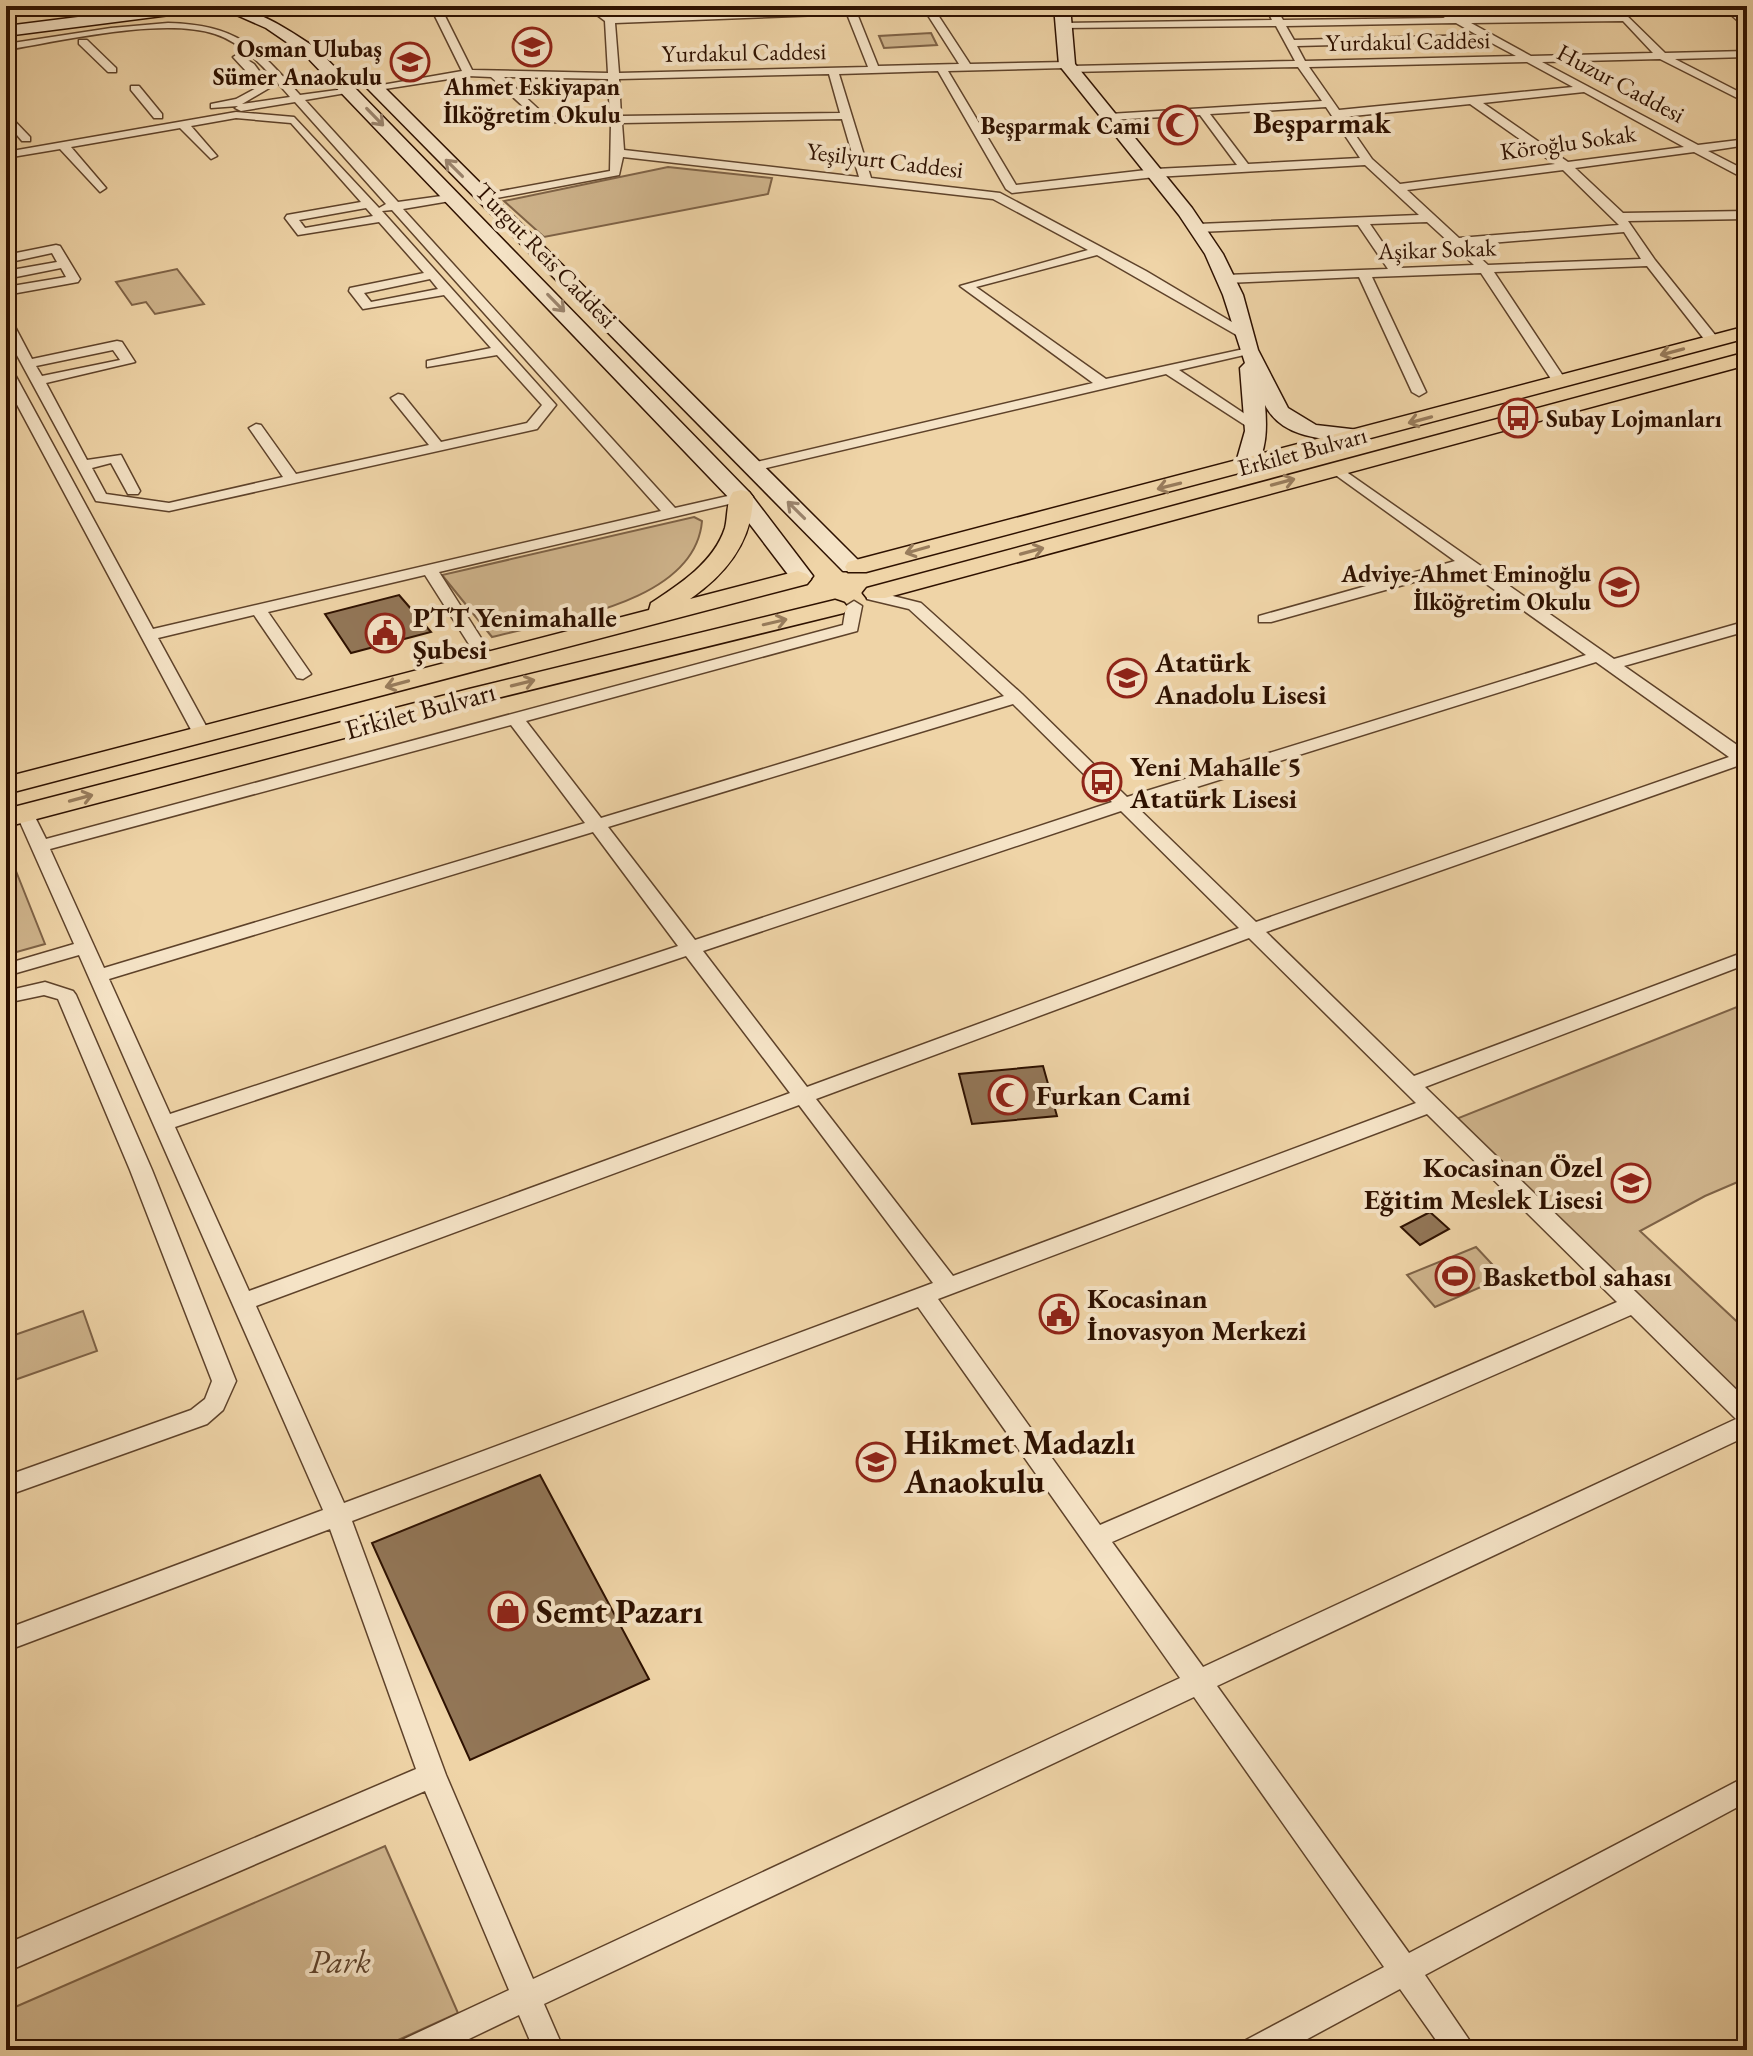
<svg xmlns="http://www.w3.org/2000/svg" width="1753" height="2056" font-family="'EB Garamond',serif">
  <style>
    .green { fill: #ceb38b; stroke: #7e6246; stroke-width: 2 }
    .building { fill: #927657; stroke: #2e1100; stroke-width: 2 }
    .lines { fill: none; stroke-linecap: round; stroke-linejoin: round }
    .street-casing { stroke: #5e422a; stroke-width: 3 }
    .secondary-casing { stroke: #2e1100; stroke-width: 3 }
    .primary-casing { stroke: #2e1100; stroke-width: 3 }
    .street { fill: #f5e3c6; fill-rule: evenodd }
    .secondary { fill: #f5e3c6; fill-rule: evenodd }
    .primary { fill: #efd4a7; fill-rule: evenodd }
    .oneway { stroke: #9b846d }
    .oneway2 { stroke: #987c5c }
    .labels { text-anchor: middle; dominant-baseline: central; stroke-width: 8; stroke-linejoin: round; paint-order: stroke }
    .far-street-label { font-size: 24px; fill: #2e1100; stroke: #f5e3c6 }
    .far-poi-label { font-size: 24px; font-weight: bold; fill: #2e1100; stroke: #f5e3c6; text-anchor: end }
    .poi-label { font-size: 28px; font-weight: bold; fill: #2e1100; stroke: #f5e3c6; text-anchor: start }
    .street-label { font-size: 28px; fill: #2e1100; stroke: #f5e3c6 }
    .far-district-label { font-size: 30px; font-weight: bold; fill: #2e1100; stroke: #f5e3c6 }
    .near-poi-label { font-size: 34px; font-weight: bold; fill: #2e1100; stroke: #f5e3c6; text-anchor: start }
    .near-park-label { font-size: 34px; font-style: italic; fill: #5e422a; stroke: #f5e3c6 }
  </style>
  <rect width="100%" height="100%" fill="#efd4a7"/>
  <filter id="stains"><feTurbulence type="fractalNoise" baseFrequency=".0025" numOctaves="4"/><feColorMatrix values="0 0 0 0 .2 0 0 0 0 .09 0 0 0 0 .02 0 0 0 .5 -.17"/></filter>
  <radialGradient id="worn" r=".72"><stop offset=".6" stop-color="#630" stop-opacity="0"/><stop offset="1" stop-color="#630" stop-opacity=".3"/></radialGradient>
  <g class="green">
    <path d="M931 33 937 45 884 48 879 36Z"/>
    <path d="M668 167 772 178 768 194 544 237 504 201Z"/>
    <path d="M177 269 204 304 155 314 146 302 132 305 116 282Z"/>
    <path d="M694 517 702 521C695 604 557 620 492 637L442 575Z"/>
    <path d="M8 851 45 944 6 955V852Z"/>
    <path d="M1747 1003V1146L1741 1148 1747 1154V1178L1705 1196 1640 1231 1747 1331V1408L1451 1121Z"/>
    <path d="M1476 1247 1504 1277 1435 1307 1407 1275Z"/>
    <path d="M83 1311 97 1351 6 1383V1338Z"/>
    <path d="M385 1846 458 2013 376 2050H6V2011Z"/>
  </g>
  <g class="building">
    <path d="M399 595 431 632 351 653 325 614Z"/>
    <path d="M1043 1066 1057 1116 972 1124 959 1074Z"/>
    <path d="M1430 1212 1449 1229 1420 1245 1401 1227Z"/>
    <path d="M540 1475 649 1679 470 1760 372 1543Z"/>
  </g>
  <g class="lines">
    <defs>
      <g id="street">
        <path d="M6 6H19L6 10Z"/>
        <path d="M430 6H440L472 70 608 73 605 21 585 6H597L605 12V6H615V17L854 6 878 66 959 64 922 6H1048L1043 9 936 12 970 64 1067 62 1072 66 1295 61 1276 26 1060 28 1059 26 1064 23 1272 20 1265 6H1275L1283 20 1445 18 1426 6H1439L1460 17 1617 15 1613 10 1618 7 1665 53 1747 51V57L1675 59 1747 96V103L1660 59 1542 62 1698 145 1747 139V145L1708 151 1747 171V180L1694 152 1575 168 1623 213 1747 211V219L1628 221 1655 260 1720 341 1713 345 1708 344 1647 266 1494 272 1567 382 1560 386 1555 385 1481 273 1372 277 1426 392 1419 396 1412 392 1359 277 1226 283 1220 279 1226 275 1388 269 1358 225 1198 232 1192 228 1198 224 1419 215 1365 165 1155 177 1012 193 1006 189 938 71 839 74 871 178 1000 193 1146 271 1252 334 1240 337 1097 255 976 287 1106 379 1253 347V353L1179 370 1263 426 1261 429H1251L1166 374 753 471 746 467 748 464 1093 383 960 286 1088 250 993 199 623 157 619 175 481 201 479 198 485 194 610 171 611 123 540 122 491 77 468 76 372 91V87L376 86 462 71ZM847 14 868 67 619 73 615 23ZM1623 21 1653 53 1531 56 1471 23ZM1456 23 1477 35 1294 40 1286 26ZM1488 41 1516 56 1305 61 1297 46ZM1527 62 1573 87 1339 110 1309 67ZM1298 67 1322 101 1109 114 1103 117 1109 120 1200 115 1237 165 1155 169 1016 185 948 71 1065 68 1070 72ZM829 74 840 113 621 116 619 79ZM504 77 608 79 610 117H547ZM1584 92 1684 147 1568 162 1483 103ZM1470 104 1555 164 1400 184 1372 159 1343 117ZM1326 107 1360 158 1248 164 1210 114ZM842 119 859 177 624 150 622 123ZM1563 170 1619 225 1459 238 1407 190ZM1427 222 1474 265 1400 268 1370 224ZM1624 232 1641 259 1488 265 1466 245Z"/>
        <path d="M1721 6H1732L1747 20V29Z"/>
        <path d="M168 23C237 25 256 46 300 95L352 88V92L305 100 398 202 456 194V200L403 209 675 508 741 493 748 497 746 500 439 572 495 660 487 665 479 660 425 575 268 612 311 674 303 679 297 678 254 615 158 638 211 735 202 740 196 739 6 384V367L13 371 153 629 661 511 392 210 382 211 556 405 537 429 169 511 96 501 6 335V319L13 323 32 359 117 341 122 342 135 362 46 383 87 460 121 455 140 491 138 494H128L111 463 92 468 106 494 169 503 283 477 249 428 256 424 261 425 296 474 429 445 391 398 398 394 403 395 441 442 527 423 542 405 497 355 427 367V361L491 348 444 295 363 309 349 291 350 288 424 273 379 222 298 235 285 218 287 215 361 202 291 123 236 118 191 126 217 156 211 159 180 128 71 147 106 188 100 192 60 149 6 158V152L236 112 294 117 379 208 386 204 295 102 241 111 235 108 238 106 211 108V104L236 99 260 86 233 57 238 54 254 64 271 87 242 104 290 97C269 73 246 44 215 34 162 17 61 41 6 50V44L111 28ZM366 208 373 216 305 228 299 220ZM430 279 438 289 371 302 364 293ZM113 350 120 360 42 376 36 366Z"/>
        <path d="M79 40H87L116 68V72H108L79 44Z"/>
        <path d="M131 86H139L162 114V118H154L131 90Z"/>
        <path d="M6 112 30 137V141H22L6 122Z"/>
        <path d="M56 245 60 246 80 279 78 282 6 295V287L66 277 61 268 6 279V271L57 262 52 253 6 263V255Z"/>
        <path d="M1335 464 1614 659 1747 621V631L1624 666 1747 752V767L1740 765 1266 932 1414 1076 1747 951V964L1425 1087 1747 1400V1436L1217 1686 1409 1953 1747 1776V1802L1425 1975 1476 2050H1443L1400 1989 1287 2050H1242L1246 2040 1384 1967 1194 1697 544 2004 564 2050H534L519 2015 446 2050H398L402 2040 509 1990 425 1791 6 1972V1944L416 1769 330 1529 6 1651V1629L323 1510 79 955 6 976V964L74 944 16 813 19 809H31L46 839 843 625 846 606 854 601 862 606 857 631 526 721 601 818 1004 696 909 609 867 599V593L873 591 921 603 1022 694 1127 797 1586 655 1464 568 1271 622H1259V616L1455 561 1330 471 1328 468ZM1596 662 1729 757 1256 922 1136 806ZM1013 704 1112 802 695 940 608 827ZM511 725 585 823 104 968 50 849ZM1121 811 1239 928 807 1087 703 951ZM593 832 678 946 170 1114 109 979ZM1249 938 1416 1103 953 1276 816 1099ZM686 956 790 1093 249 1291 175 1127ZM799 1105 933 1283 344 1503 256 1306ZM1427 1114 1617 1302 1100 1525 938 1299ZM918 1307 1180 1678 533 1979 446 1775 352 1521ZM1631 1315 1736 1419 1203 1667 1112 1542Z"/>
        <path d="M45 982 73 991 76 995 152 1170 236 1381 223 1410 207 1424 6 1496V1476L191 1410 205 1399 212 1381 130 1170 58 999 44 995 6 1003V991Z"/>
      </g>
      <g id="secondary">
        <path d="M166 6H209L201 11 6 36V26Z"/>
        <path d="M216 6C255 6 284 27 316 48L749 492 813 576 809 581H793L733 502 304 54 266 28Z"/>
        <path d="M1054 6H1070L1075 64 1192 208 1223 254 1243 295 1258 350 1288 408 1316 425 1368 431 1371 436 1368 441 1360 442C1326 439 1283 440 1265 405 1267 428 1267 450 1254 471H1238L1235 466 1245 431 1240 368 1245 363 1223 295 1205 254 1179 215 1059 65Z"/>
        <path d="M373 80 379 82 859 561 863 566 859 571H843L367 88V82Z"/>
      </g>
      <g id="primary">
        <path d="M1747 326V338L866 572H848L845 567 848 562Z"/>
        <path d="M1747 352V365L885 598H867L863 593 867 588Z"/>
        <path d="M741 490 749 492 753 497C752 542 726 574 690 599L798 571 807 574 811 579 807 584 6 794V777L649 610 651 603C680 584 714 562 725 528 728 517 726 502 733 492Z"/>
        <path d="M835 600 844 603 848 608 844 613 485 701 6 827V809L469 689Z"/>
      </g>
    </defs>
    <use href="#street" class="street-casing"/>
    <use href="#secondary" class="secondary-casing"/>
    <use href="#primary" class="primary-casing"/>
    <use href="#street" class="street"/>
    <use href="#secondary" class="secondary"/>
    <use href="#primary" class="primary"/>
  </g>
  <defs><path id="oneway-shaft" d="M-6 0H5M1.5-3L5.5 0L1.5 3" fill="none" stroke-width="1.6" stroke-linecap="round" stroke-linejoin="round" transform="scale(2)"/></defs>
  <g class="oneway">
    <use href="#oneway-shaft" transform="translate(375 117) rotate(46)"/>
    <use href="#oneway-shaft" transform="translate(454 168) rotate(-135)"/>
    <use href="#oneway-shaft" transform="translate(556 303) rotate(46)"/>
    <use href="#oneway-shaft" transform="translate(796 510) rotate(-135)"/>
  </g>
  <g class="oneway2">
    <use href="#oneway-shaft" transform="translate(1672 352) rotate(165)"/>
    <use href="#oneway-shaft" transform="translate(1420 420) rotate(165)"/>
    <use href="#oneway-shaft" transform="translate(1283 482) rotate(-15)"/>
    <use href="#oneway-shaft" transform="translate(1169 486) rotate(166)"/>
    <use href="#oneway-shaft" transform="translate(917 550) rotate(164)"/>
    <use href="#oneway-shaft" transform="translate(1032 551) rotate(-15)"/>
    <use href="#oneway-shaft" transform="translate(775 622) rotate(-13)"/>
    <use href="#oneway-shaft" transform="translate(523 683) rotate(-14)"/>
    <use href="#oneway-shaft" transform="translate(397 684) rotate(165)"/>
    <use href="#oneway-shaft" transform="translate(81 798) rotate(-15)"/>
  </g>
  <defs>
    <symbol id="school-ring" viewBox="-11 -11 22 22"><circle r="9.5" fill="#f5e3c6" stroke="#8f2418" stroke-width="1.5"/><path d="M0-5L7-2L0 1L-7-2ZM-4 1L0 2.5L4 1V4Q0 6-4 4Z" fill="#8f2418"/></symbol>
    <symbol id="mosque-ring" viewBox="-11 -11 22 22"><circle r="9.5" fill="#f5e3c6" stroke="#8f2418" stroke-width="1.5"/><path d="M3.5-4.9A6 6 0 1 0 3.5 4.9A5 5 0 1 1 3.5-4.9Z" fill="#8f2418"/></symbol>
    <symbol id="bus-ring" viewBox="-11 -11 22 22"><circle r="9.5" fill="#f5e3c6" stroke="#8f2418" stroke-width="1.5"/><path d="M-5-6H5V4H4V6H2V4H-2V6H-4V4H-5ZM-3.5-4V0h7V-4ZM-3.5 1.2v1.5H-2V1.2ZM2 1.2v1.5H3.5V1.2Z" fill="#8f2418"/></symbol>
    <symbol id="civic-ring" viewBox="-11 -11 22 22"><circle r="9.5" fill="#f5e3c6" stroke="#8f2418" stroke-width="1.5"/><path d="M-.6-6.5H3V-4.5H.6V-3L4-1V1h2V6H-6V1h2V-1L-.6-3ZM-1.2 2.5V6h2.4V2.5Z" fill="#8f2418"/></symbol>
    <symbol id="stadium-ring" viewBox="-11 -11 22 22"><circle r="9.5" fill="#f5e3c6" stroke="#8f2418" stroke-width="1.5"/><path d="M0-5a6.5 5 0 1 0 0 10a6.5 5 0 1 0 0-10ZM-3.5-1.8h7v3.6h-7Z" fill="#8f2418"/></symbol>
    <symbol id="shop-ring" viewBox="-11 -11 22 22"><circle r="9.5" fill="#f5e3c6" stroke="#8f2418" stroke-width="1.5"/><path d="M-5-2.5h2.3a2.7 3.5 0 0 1 5.4 0H5L5.5 6h-11ZM-1.5-2.5h3a1.5 2.3 0 0 0-3 0Z" fill="#8f2418"/></symbol>
  </defs>
  <g fill-rule="evenodd">
    <use href="#school-ring" x="510" y="25" width="44" height="44"/>
    <use href="#school-ring" x="388" y="40" width="44" height="44"/>
    <use href="#mosque-ring" x="1156" y="103" width="44" height="44"/>
    <use href="#bus-ring" x="1496" y="396" width="44" height="44"/>
    <use href="#school-ring" x="1597" y="565" width="44" height="44"/>
    <use href="#civic-ring" x="363" y="611" width="44" height="44"/>
    <use href="#school-ring" x="1105" y="656" width="44" height="44"/>
    <use href="#bus-ring" x="1080" y="760" width="44" height="44"/>
    <use href="#mosque-ring" x="986" y="1073" width="44" height="44"/>
    <use href="#school-ring" x="1609" y="1161" width="44" height="44"/>
    <use href="#stadium-ring" x="1433" y="1254" width="44" height="44"/>
    <use href="#civic-ring" x="1037" y="1292" width="44" height="44"/>
    <use href="#school-ring" x="854" y="1440" width="44" height="44"/>
    <use href="#shop-ring" x="486" y="1589" width="44" height="44"/>
  </g>
  <g class="labels">
    <g class="far-street-label">
      <text transform="translate(1408 41) rotate(-1)">Yurdakul Caddesi</text>
      <text transform="translate(744 52) rotate(-1)">Yurdakul Caddesi</text>
      <text transform="translate(1621 83) rotate(28)">Huzur Caddesi</text>
      <text transform="translate(1568 142) rotate(-8)">Köroğlu Sokak</text>
      <text transform="translate(885 160) rotate(7)">Yeşilyurt Caddesi</text>
      <text transform="translate(1437 249) rotate(-2)">Aşikar Sokak</text>
      <text transform="translate(546 255) rotate(46)">Turgut Reis Caddesi</text>
      <text transform="translate(1302 451) rotate(-15)">Erkilet Bulvarı</text>
    </g>
    <g class="far-poi-label">
      <text x="382" y="48">Osman Ulubaş<tspan x="382" dy="28">Sümer Anaokulu</tspan></text>
      <text x="532" y="86" text-anchor="middle">Ahmet Eskiyapan<tspan x="532" dy="28">İlköğretim Okulu</tspan></text>
      <text x="1150" y="125">Beşparmak Cami</text>
      <text x="1546" y="418" text-anchor="start">Subay Lojmanları</text>
      <text x="1591" y="573">Adviye-Ahmet Eminoğlu<tspan x="1591" dy="28">İlköğretim Okulu</tspan></text>
    </g>
    <g class="poi-label">
      <text x="413" y="617">PTT Yenimahalle<tspan x="413" dy="32">Şubesi</tspan></text>
      <text x="1155" y="662">Atatürk<tspan x="1155" dy="32">Anadolu Lisesi</tspan></text>
      <text x="1130" y="766">Yeni Mahalle 5<tspan x="1130" dy="32">Atatürk Lisesi</tspan></text>
      <text x="1036" y="1095">Furkan Cami</text>
      <text x="1603" y="1167" text-anchor="end">Kocasinan Özel<tspan x="1603" dy="32">Eğitim Meslek Lisesi</tspan></text>
      <text x="1483" y="1276">Basketbol sahası</text>
      <text x="1087" y="1298">Kocasinan<tspan x="1087" dy="32">İnovasyon Merkezi</tspan></text>
    </g>
    <g class="street-label">
      <text transform="translate(420 710) rotate(-15)">Erkilet Bulvarı</text>
    </g>
    <g class="far-district-label">
      <text x="1322" y="122">Beşparmak</text>
    </g>
    <g class="near-poi-label">
      <text x="904" y="1442">Hikmet Madazlı<tspan x="904" dy="39">Anaokulu</tspan></text>
      <text x="536" y="1611">Semt Pazarı</text>
    </g>
    <g class="near-park-label">
      <text x="340" y="1961">Park</text>
    </g>
  </g>
  <rect width="1753" height="2056" fill="none" stroke="#efd4a7" stroke-width="32"/>
  <rect x="8" y="8" width="1737" height="2040" fill="none" stroke="#2e1100" stroke-width="4"/>
  <rect x="16" y="16" width="1721" height="2024" fill="none" stroke="#2e1100" stroke-width="2"/>
  <rect width="100%" height="100%" filter="url(#stains)"/>
  <rect width="100%" height="100%" fill="url(#worn)"/>
</svg>
